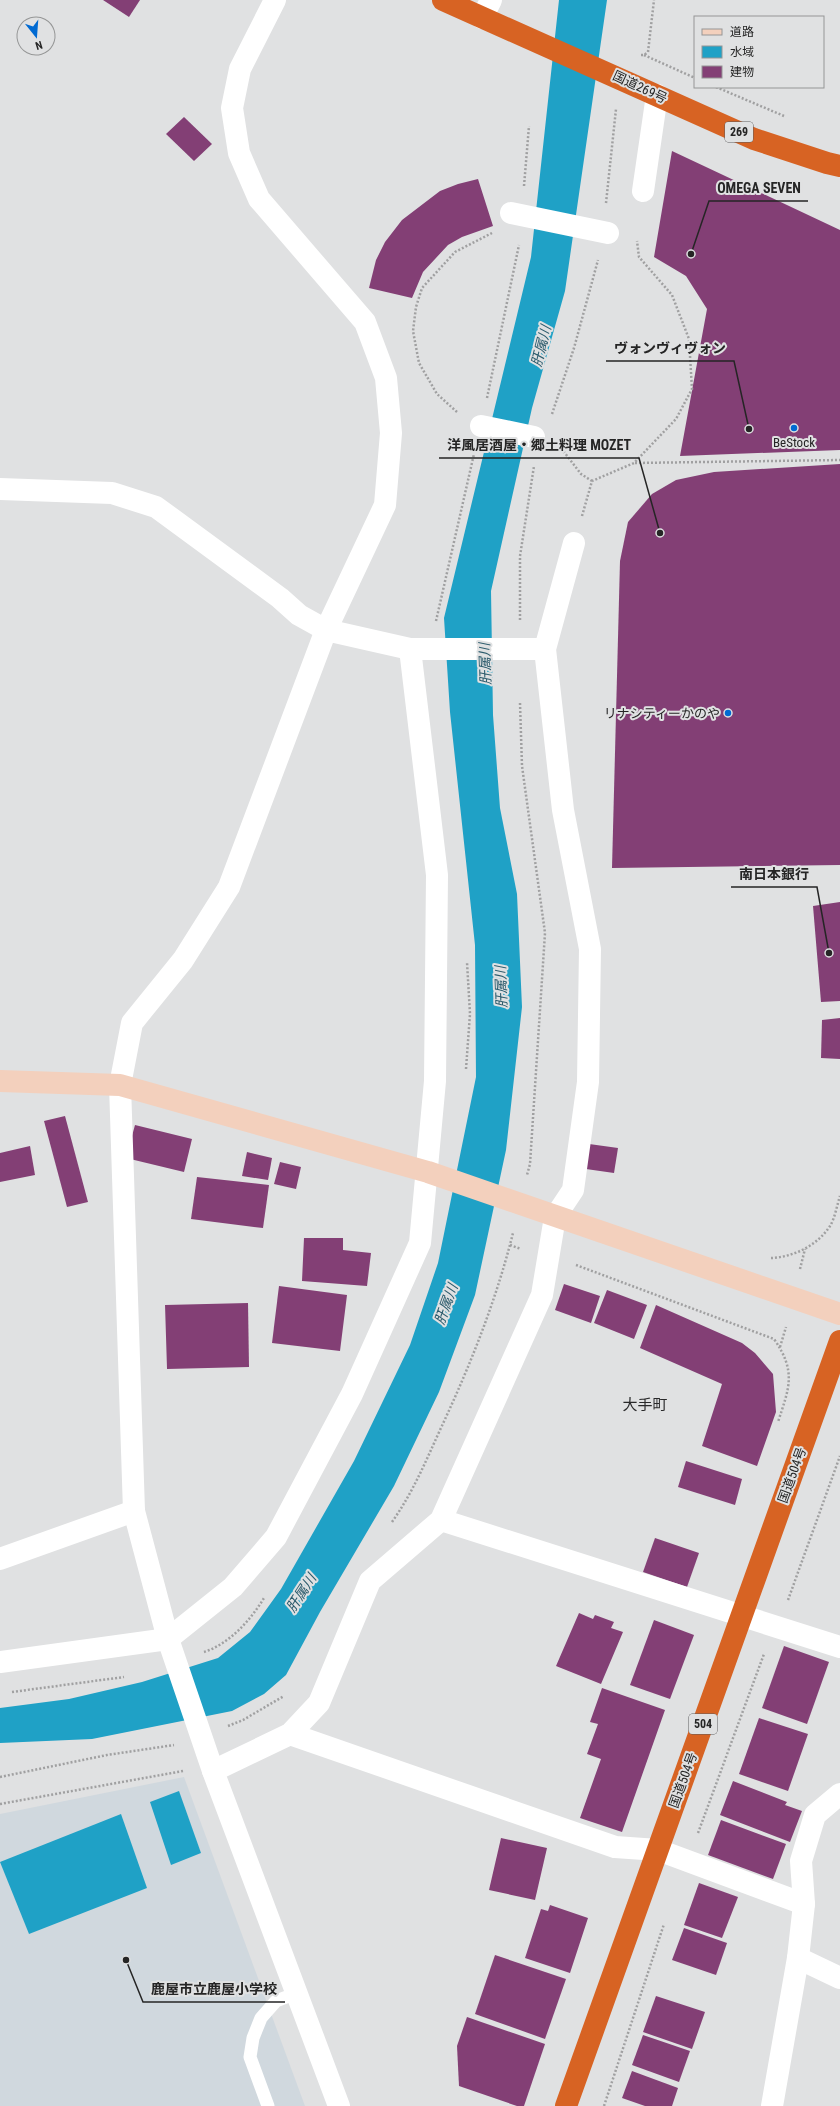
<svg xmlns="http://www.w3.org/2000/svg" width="840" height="2106" font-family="'Roboto Condensed','Noto Sans JP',sans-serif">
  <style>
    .built { fill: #d0d8de }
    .water { fill: #1fa1c6 }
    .building { fill: #833f75 }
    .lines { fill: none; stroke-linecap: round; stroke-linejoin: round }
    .path { stroke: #a0a0a1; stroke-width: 2.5; stroke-dasharray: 2 2; stroke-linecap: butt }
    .lane { stroke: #fff; stroke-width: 13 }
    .street { stroke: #fff; stroke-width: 22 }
    .secondary { stroke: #f3d0bd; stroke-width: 22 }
    .highway { stroke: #d76323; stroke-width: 22 }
    .poi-dot { fill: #006ad2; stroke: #e0e1e2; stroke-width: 1.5 }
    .labels { text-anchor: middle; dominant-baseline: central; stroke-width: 4; stroke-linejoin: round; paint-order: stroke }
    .shield { fill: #e0e1e2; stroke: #5d5d5e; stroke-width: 1 }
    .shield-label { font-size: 12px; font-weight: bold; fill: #252525 }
    .street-label { font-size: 13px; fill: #252525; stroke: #e0e1e2 }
    .poi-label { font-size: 13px; fill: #252525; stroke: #e0e1e2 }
    .water-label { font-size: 14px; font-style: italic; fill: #2d5c6d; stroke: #e0e1e2 }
    .quarter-label { font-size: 15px; fill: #29292a; stroke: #e0e1e2 }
    .leader { fill: none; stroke: #252525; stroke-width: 1.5 }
    .callout-dot { fill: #252525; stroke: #e0e1e2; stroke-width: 1.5 }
    .callout-label { font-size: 14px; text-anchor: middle; font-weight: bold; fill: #252525; stroke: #e0e1e2; stroke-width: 4; stroke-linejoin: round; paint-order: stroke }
  </style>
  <rect width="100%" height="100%" fill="#e0e1e2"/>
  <path class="built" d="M184 1777 305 2106H0V1814Z"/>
  <g class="water">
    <path d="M559 0H607L565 291 532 408 491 591 493 715 500 808 517 894 522 1007 506 1150 475 1295 439 1392 394 1486 320 1612 286 1675 264 1694 232 1711 92 1739 0 1743V1708L69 1699 142 1682 218 1658 250 1632 281 1589 354 1461 410 1345 438 1263 476 1077 475 945 450 712 444 618 531 257Z"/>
    <path d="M179 1791 201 1853 171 1865 150 1802Z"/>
    <path d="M121 1814 147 1888 29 1934 0 1862Z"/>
  </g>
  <g class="building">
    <path d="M103 0H140L129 17Z"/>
    <path d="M184 117 212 144 194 161 166 134Z"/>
    <path d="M672 151 840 230V450L680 456 707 309 686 276 654 257Z"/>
    <path d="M478 179 493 226 462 237 448 245 423 272 412 298 369 288 376 260 385 242 402 220 440 191 458 184Z"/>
    <path d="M840 464V865L612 868 620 561 628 522 652 494 676 480 714 472Z"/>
    <path d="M840 902V1001L821 1002 813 906Z"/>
    <path d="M840 1018V1059L821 1058 822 1020Z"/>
    <path d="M65 1116 88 1202 67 1207 44 1121Z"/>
    <path d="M135 1125 192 1139 184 1172 126 1158Z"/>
    <path d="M582 1143 618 1148 614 1173 579 1168Z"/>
    <path d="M30 1146 35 1175 0 1182V1153Z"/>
    <path d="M247 1152 272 1158 268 1180 242 1176Z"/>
    <path d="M280 1162 301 1167 296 1189 274 1184Z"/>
    <path d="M197 1177 269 1185 263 1228 191 1219Z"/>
    <path d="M304 1238H343V1250L371 1253 367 1286 302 1281Z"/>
    <path d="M564 1284 600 1296 591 1323 555 1310Z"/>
    <path d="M279 1286 347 1295 340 1351 272 1343Z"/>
    <path d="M607 1290 647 1305 634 1339 594 1323Z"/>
    <path d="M248 1303 249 1367 167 1369 165 1305Z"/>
    <path d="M656 1305 742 1343 755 1353 773 1374 776 1412 757 1466 702 1446 722 1384 640 1348Z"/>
    <path d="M686 1461 742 1479 735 1505 678 1487Z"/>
    <path d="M655 1538 699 1553 687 1587 643 1572Z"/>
    <path d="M579 1613 593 1619 595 1615 614 1622 611 1628 623 1632 601 1684 556 1666Z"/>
    <path d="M654 1620 694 1635 670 1699 630 1685Z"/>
    <path d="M784 1646 829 1662 807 1724 762 1708Z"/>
    <path d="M602 1688 665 1710 622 1832 580 1818 601 1759 587 1754 598 1724 590 1722Z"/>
    <path d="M759 1718 808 1734 788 1791 739 1774Z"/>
    <path d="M733 1781 787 1802 785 1805 802 1811 790 1842 720 1815Z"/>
    <path d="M721 1820 786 1844 773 1879 708 1855Z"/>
    <path d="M501 1838 547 1848 535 1900 489 1890Z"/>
    <path d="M699 1883 738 1897 722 1938 684 1925Z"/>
    <path d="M550 1905 588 1918 570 1973 525 1958 541 1909 548 1911Z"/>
    <path d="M684 1928 727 1943 716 1975 672 1960Z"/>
    <path d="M495 1955 566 1979 545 2039 475 2014Z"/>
    <path d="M656 1996 705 2012 692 2049 643 2032Z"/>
    <path d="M467 2017 545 2044 524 2106H517L459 2086 457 2046Z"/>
    <path d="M643 2035 690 2051 679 2082 632 2065Z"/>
    <path d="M632 2071 678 2088 672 2106H645L622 2098Z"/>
  </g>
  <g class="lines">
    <g class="path">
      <path d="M641 55H644L648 52 654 0"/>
      <path d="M644 55 695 78"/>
      <path d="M716 87 784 116"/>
      <path d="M524 186 529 126"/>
      <path d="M606 203 616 109"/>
      <path d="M487 398 519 245"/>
      <path d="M457 412 437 394 419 363 413 331 416 307 422 288 455 252 492 233"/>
      <path d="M552 414 574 348 598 260"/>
      <path d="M561 448 581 474 592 481"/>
      <path d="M635 463 840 460"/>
      <path d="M582 516 592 481 634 463 676 419 692 389 689 339 672 295 639 257 637 241"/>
      <path d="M520 620V556L534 466"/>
      <path d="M436 621 474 454"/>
      <path d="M520 703 522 766 545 933 530 1164 527 1175"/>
      <path d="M466 1069 470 1014 467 962"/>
      <path d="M510 1245 521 1249"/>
      <path d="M771 1258C793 1257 817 1246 830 1226 835 1218 837 1205 840 1196"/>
      <path d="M576 1265 774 1339C797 1372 789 1388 778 1422"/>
      <path d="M800 1269 805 1249"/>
      <path d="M780 1347 786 1327"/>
      <path d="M392 1522C413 1492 425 1463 440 1430 470 1366 496 1301 513 1233"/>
      <path d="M788 1600 840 1456"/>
      <path d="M204 1652C229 1644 250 1621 264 1598"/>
      <path d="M12 1692 124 1677"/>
      <path d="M228 1726 243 1720 284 1696"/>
      <path d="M0 1777 107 1755 174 1745"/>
      <path d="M0 1804 183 1771"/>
      <path d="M698 1833 764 1654"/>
      <path d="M604 2106 664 1924"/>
    </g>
    <path class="lane" d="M268 2106 250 2057 253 2038 261 2018 276 2001 297 1993"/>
    <g class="street">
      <path d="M275 0 240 69 232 108 239 153 259 199 365 322 386 378 391 433 385 505 326 630 229 887 183 960 132 1023 120 1085 134 1511 168 1639 213 1771 339 2106"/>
      <path d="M482 18 491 0"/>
      <path d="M643 191 657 95"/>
      <path d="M511 213 608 233"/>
      <path d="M481 426 534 437"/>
      <path d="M0 489 112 493 156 507 280 598 299 615 326 630 410 649H545"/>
      <path d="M441 1520 840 1647"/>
      <path d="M0 1559 134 1511"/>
      <path d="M0 1662 168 1639 233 1587 276 1537 352 1394 420 1243 435 1081 437 875 410 649"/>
      <path d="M290 1734 615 1847 658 1850 804 1904"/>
      <path d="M213 1771 290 1734 319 1703 370 1581 441 1520 542 1295 555 1217 573 1190 588 1082 590 949 563 810 545 649 574 543"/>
      <path d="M798 1958 840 1978"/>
      <path d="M772 2106 798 1958 804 1904 801 1861 815 1815 840 1794"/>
    </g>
    <path class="secondary" d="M0 1081 120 1085 428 1172 840 1314"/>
    <g class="highway">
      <path d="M443 0 754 139 827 163 840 166"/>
      <path d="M566 2106 840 1341"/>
    </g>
  </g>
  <g class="poi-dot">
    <circle cx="794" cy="428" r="4"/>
    <circle cx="728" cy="713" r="4"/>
  </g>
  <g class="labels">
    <g class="shield">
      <rect x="725" y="122" width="28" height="20" rx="3"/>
      <rect x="689" y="1714" width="28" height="20" rx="3"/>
    </g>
    <g class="shield-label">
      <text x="739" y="132">269</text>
      <text x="703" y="1724">504</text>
    </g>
    <g class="street-label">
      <text transform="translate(640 87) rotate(25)">国道269号</text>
      <text transform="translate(792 1475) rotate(-70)">国道504号</text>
      <text transform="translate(683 1780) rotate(-70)">国道504号</text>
    </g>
    <g class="poi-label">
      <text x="794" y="442">BeStock</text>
      <text x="720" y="713" text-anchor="end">リナシティーかのや</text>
    </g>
    <g class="water-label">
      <text transform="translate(541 346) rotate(-76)">肝属川</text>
      <text transform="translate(485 664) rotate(-92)">肝属川</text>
      <text transform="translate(501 987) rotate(-92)">肝属川</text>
      <text transform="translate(446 1304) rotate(-70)">肝属川</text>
      <text transform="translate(301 1593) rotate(-57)">肝属川</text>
    </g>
    <g class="quarter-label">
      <text x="645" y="1405">大手町</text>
    </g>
  </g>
  <path class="leader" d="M691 254L709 201H808M749 429L734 361H606M660 533L639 458H439M829 953L817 887H731M126 1960L143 2002H285"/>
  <g class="callout-dot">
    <circle cx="691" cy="254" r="4"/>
    <circle cx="749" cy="429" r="4"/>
    <circle cx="660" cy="533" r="4"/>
    <circle cx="829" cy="953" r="4"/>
    <circle cx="126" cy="1960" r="4"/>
  </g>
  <g class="callout-label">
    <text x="759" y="193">OMEGA SEVEN</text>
    <text x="670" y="353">ヴォンヴィヴォン</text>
    <text x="539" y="450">洋風居酒屋・郷土料理 MOZET</text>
    <text x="774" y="879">南日本銀行</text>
    <text x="214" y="1994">鹿屋市立鹿屋小学校</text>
  </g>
  <rect x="694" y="16" width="130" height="72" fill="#e0e1e2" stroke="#959696"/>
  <rect x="702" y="29" width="20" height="6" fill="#f3d0bd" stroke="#959696"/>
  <text x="730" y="36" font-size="12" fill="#252525">道路</text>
  <rect x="702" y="46" width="20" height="12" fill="#1fa1c6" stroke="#959696"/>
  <text x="730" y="56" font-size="12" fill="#252525">水域</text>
  <rect x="702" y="66" width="20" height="12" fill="#833f75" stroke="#959696"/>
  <text x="730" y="76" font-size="12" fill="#252525">建物</text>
  <g transform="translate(36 36) rotate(163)"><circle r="19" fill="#e0e1e2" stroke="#959696"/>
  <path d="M0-3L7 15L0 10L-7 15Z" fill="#006ad2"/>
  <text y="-6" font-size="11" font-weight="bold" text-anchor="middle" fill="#252525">N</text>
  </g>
</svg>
